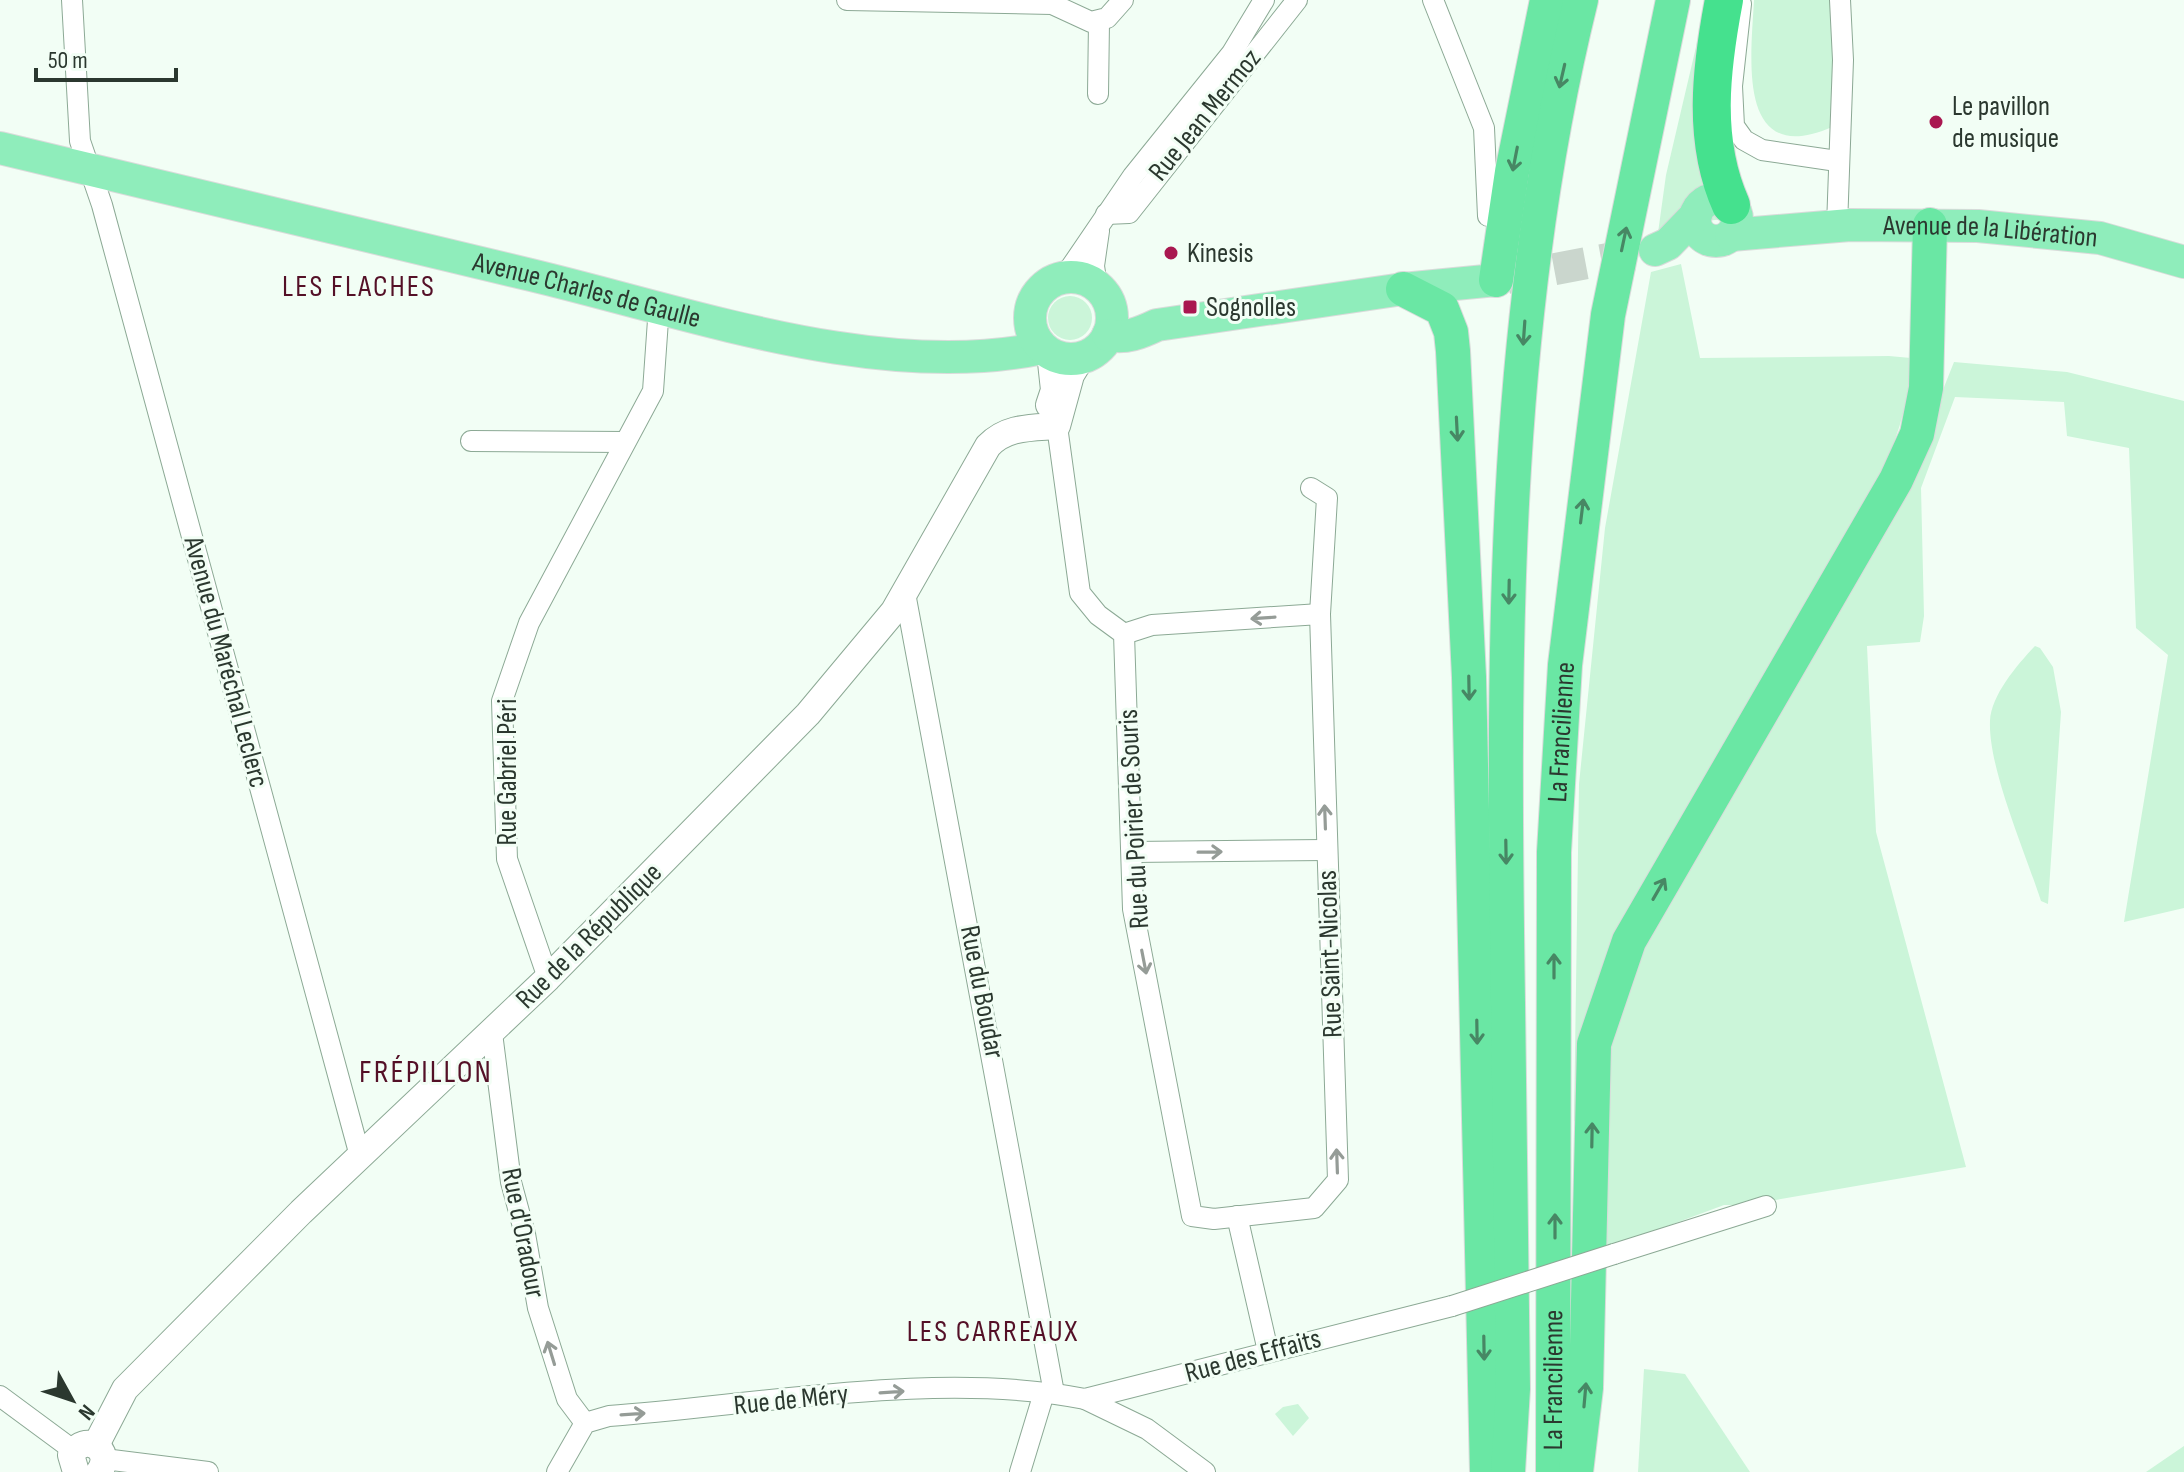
<svg xmlns="http://www.w3.org/2000/svg" width="2184" height="1472" font-family="'Sofia Sans Condensed',sans-serif">
  <style>
    .green { fill: #cbf5d9 }
    .lines { fill: none; stroke-linecap: round; stroke-linejoin: round }
    .primary-tunnel { stroke: #cad6cd; stroke-width: 32; stroke-dasharray: 32 16; stroke-linecap: butt }
    .minor-casing { stroke: #8ca995; stroke-width: 22 }
    .tertiary-casing { stroke: #8ca995; stroke-width: 28 }
    .primary-casing { stroke: #d9dbda; stroke-width: 34 }
    .trunk-casing { stroke: #d9dbda; stroke-width: 36 }
    .motorway-casing { stroke: #d9dbda; stroke-width: 40 }
    .minor { stroke: #fff; stroke-width: 20 }
    .tertiary { stroke: #fff; stroke-width: 26 }
    .primary { stroke: #8fedbb; stroke-width: 32 }
    .trunk { stroke: #6ae7a4; stroke-width: 34 }
    .motorway { stroke: #45e18e; stroke-width: 38 }
    .minor-bridge-casing { stroke: #8ca995; stroke-width: 22; stroke-linecap: butt }
    .minor-bridge { stroke: #fff; stroke-width: 20 }
    .oneway { stroke: #478764 }
    .oneway2 { stroke: #959c97 }
    .poi-dot { fill: #a91850; stroke: #f2fef5; stroke-width: 3 }
    .labels { text-anchor: middle; dominant-baseline: central; stroke-width: 6; stroke-linejoin: round; paint-order: stroke }
    .poi-label { font-size: 28px; fill: #2b382f; stroke: #f2fef5; text-anchor: start }
    .street-label { font-size: 28px; fill: #2b382f; stroke: #f2fef5 }
    .neighbourhood-label { font-size: 30px; letter-spacing: 2px; fill: #541027; stroke: #f2fef5 }
    .quarter-label { font-size: 32px; letter-spacing: 2px; fill: #541027; stroke: #f2fef5 }
  </style>
  <rect width="100%" height="100%" fill="#f2fef5"/>
  <g class="green">
    <path d="M1707 0 1732 218 1673 225 1657 240 1666 175Z"/>
    <path d="M1754 0H1842L1832 127C1736 169 1751 58 1754 0Z"/>
    <path d="M1681 264 1700 358 1889 356 1911 358C1910 397 1900 430 1885 465L1665 858 1579 1120 1574 1121 1579 784 1605 528 1651 272Z"/>
    <circle cx="1070" cy="318" r="22"/>
    <path d="M1954 362 2067 372 2184 401V908L2124 922 2168 655 2136 628 2129 448 2067 436 2064 402 1955 397 1921 488 1924 616 1920 642 1867 646 1876 832 1966 1167 1746 1205H1724L1598 1252 1610 1048 1648 938 1913 465Z"/>
    <path d="M2035 646 2040 648 2053 667 2061 712 2048 904 2041 901C2026 854 1988 768 1990 721 1991 695 2018 664 2035 646Z"/>
    <path d="M1644 1369 1685 1374 1750 1472H1638Z"/>
    <path d="M1298 1404 1309 1418 1293 1436 1275 1414 1283 1407Z"/>
    <path d="M2184 1446V1472H2146Z"/>
  </g>
  <g class="lines">
    <path class="primary-tunnel" d="M1507 278 1646 252"/>
    <defs>
      <g id="minor">
        <path d="M72 0 80 141 102 205 360 1156"/>
        <path d="M847 0 1052 4 1091 22 1107 18 1123 0"/>
        <path d="M1433 0 1484 128 1488 216"/>
        <path d="M1741 4 1732 86 1734 126 1744 140 1762 150 1837 161"/>
        <path d="M1098 94 1099 22"/>
        <path d="M1106 214 1129 213 1297 0"/>
        <path d="M1837 226 1843 60 1840 0"/>
        <path d="M1059 278 1071 267 1133 176 1232 53 1264 0"/>
        <path d="M1097 286 1094 266 1099 231"/>
        <path d="M1057 426 1080 593 1098 615 1124 634 1133 909 1192 1216 1214 1219 1314 1208 1338 1180 1320 614 1152 625 1124 634"/>
        <path d="M471 441 625 442"/>
        <path d="M1311 488 1327 498 1320 614"/>
        <path d="M905 593 1054 1393"/>
        <path d="M1132 852 1326 850"/>
        <path d="M548 978 507 859 502 701 529 623 653 391 659 306"/>
        <path d="M492 1033 511 1182 525 1234 538 1308 567 1399 585 1423"/>
        <path d="M1237 1216 1268 1351"/>
        <path d="M1614 1254 1766 1206"/>
        <path d="M0 1396 73 1450"/>
        <path d="M1085 1399 1147 1429 1205 1472"/>
        <path d="M104 1459 208 1472"/>
        <path d="M557 1472 585 1423 609 1416C756 1405 941 1370 1085 1399L1452 1306"/>
        <path d="M1020 1472 1044 1393"/>
      </g>
      <g id="tertiary">
        <path d="M1049 405 1054 390 1050 353"/>
        <path d="M96 1445 125 1389 301 1212 548 978 808 714 894 611 988 446C1007 426 1032 428 1057 426L1071 375 1082 357"/>
        <path d="M76 1472 71 1455C84 1431 115 1450 99 1472"/>
      </g>
      <g id="primary">
        <path id="s1" d="M0 148C177 191 354 232 531 275 690 313 880 382 1042 348"/>
        <circle cx="1716" cy="220" r="21"/>
        <path id="s2" d="M1731 235 1850 225 1978 226 2100 238 2184 262"/>
        <path d="M1655 250 1668 244 1696 215"/>
        <circle cx="1071" cy="318" r="41"/>
        <path d="M1108 335C1126 339 1140 333 1157 325L1403 289 1496 280"/>
      </g>
      <g id="trunk">
        <path d="M1496 280 1512 172 1547 0"/>
        <path d="M1403 289 1442 309 1451 332 1453 351 1469 677 1487 1472"/>
        <path d="M1508 1472 1513 1389C1511 1260 1510 1132 1508 1003 1503 669 1500 327 1581 0"/>
        <path id="s3" d="M1553 1472 1554 852 1565 665 1608 315 1673 0"/>
        <path d="M1576 1472 1586 1388 1594 1044 1629 941 1896 480 1917 434 1926 388 1930 225"/>
      </g>
      <path id="motorway" d="M1724 0C1711 68 1702 141 1731 205"/>
    </defs>
    <use href="#minor" class="minor-casing"/>
    <use href="#tertiary" class="tertiary-casing"/>
    <use href="#primary" class="primary-casing"/>
    <use href="#trunk" class="trunk-casing"/>
    <use href="#motorway" class="motorway-casing"/>
    <use href="#minor" class="minor"/>
    <use href="#tertiary" class="tertiary"/>
    <use href="#primary" class="primary"/>
    <use href="#trunk" class="trunk"/>
    <use href="#motorway" class="motorway"/>
    <defs>
      <path id="minor-bridge" d="M1452 1306 1614 1254"/>
    </defs>
    <use href="#minor-bridge" class="minor-bridge-casing"/>
    <use href="#minor-bridge" class="minor-bridge"/>
  </g>
  <defs><path id="oneway-shaft" d="M-6 0H5M1.5-3L5.5 0L1.5 3" fill="none" stroke-width="1.6" stroke-linecap="round" stroke-linejoin="round" transform="scale(2)"/></defs>
  <g class="oneway">
    <use href="#oneway-shaft" transform="translate(1562 76) rotate(103)"/>
    <use href="#oneway-shaft" transform="translate(1515 159) rotate(101)"/>
    <use href="#oneway-shaft" transform="translate(1624 239) rotate(-78)"/>
    <use href="#oneway-shaft" transform="translate(1524 333) rotate(94)"/>
    <use href="#oneway-shaft" transform="translate(1457 429) rotate(87)"/>
    <use href="#oneway-shaft" transform="translate(1582 511) rotate(-83)"/>
    <use href="#oneway-shaft" transform="translate(1509 592) rotate(91)"/>
    <use href="#oneway-shaft" transform="translate(1469 688) rotate(89)"/>
    <use href="#oneway-shaft" transform="translate(1506 852) rotate(89)"/>
    <use href="#oneway-shaft" transform="translate(1659 889) rotate(-60)"/>
    <use href="#oneway-shaft" transform="translate(1554 966) rotate(-90)"/>
    <use href="#oneway-shaft" transform="translate(1477 1032) rotate(89)"/>
    <use href="#oneway-shaft" transform="translate(1592 1135) rotate(-89)"/>
    <use href="#oneway-shaft" transform="translate(1555 1226) rotate(-90)"/>
    <use href="#oneway-shaft" transform="translate(1484 1348) rotate(89)"/>
    <use href="#oneway-shaft" transform="translate(1585 1395) rotate(-85)"/>
  </g>
  <g class="oneway2">
    <use href="#oneway-shaft" transform="translate(1263 618) rotate(176)"/>
    <use href="#oneway-shaft" transform="translate(1325 817) rotate(-92)"/>
    <use href="#oneway-shaft" transform="translate(1210 852) rotate(-1)"/>
    <use href="#oneway-shaft" transform="translate(1144 962) rotate(79)"/>
    <use href="#oneway-shaft" transform="translate(1337 1161) rotate(-92)"/>
    <use href="#oneway-shaft" transform="translate(551 1353) rotate(-107)"/>
    <use href="#oneway-shaft" transform="translate(892 1392) rotate(-4)"/>
    <use href="#oneway-shaft" transform="translate(633 1414) rotate(-4)"/>
  </g>
  <g class="poi-dot">
    <circle cx="1936" cy="122" r="8"/>
    <circle cx="1171" cy="253" r="8"/>
    <rect x="1182" y="299" width="16" height="16" rx="4"/>
  </g>
  <g class="labels">
    <g class="poi-label">
      <text x="1952" y="106">Le pavillon<tspan x="1952" dy="32">de musique</tspan></text>
      <text x="1187" y="253">Kinesis</text>
      <text x="1206" y="307">Sognolles</text>
    </g>
    <g class="street-label">
      <text transform="translate(1205 115) rotate(-51)">Rue Jean Mermoz</text>
      <text stroke="none"><textPath href="#s2" startOffset="260">Avenue de la Libération</textPath></text>
      <text stroke="none"><textPath href="#s1" startOffset="604">Avenue Charles de Gaulle</textPath></text>
      <text transform="translate(226 662) rotate(75)">Avenue du Maréchal Leclerc</text>
      <text stroke="none"><textPath href="#s3" startOffset="740">La Francilienne</textPath></text>
      <text transform="translate(507 772) rotate(-90)">Rue Gabriel Péri</text>
      <text transform="translate(1134 819) rotate(-93)">Rue du Poirier de Souris</text>
      <text transform="translate(589 936) rotate(-45)">Rue de la République</text>
      <text transform="translate(1330 954) rotate(-92)">Rue Saint-Nicolas</text>
      <text transform="translate(982 992) rotate(79)">Rue du Boudar</text>
      <text transform="translate(523 1233) rotate(79)">Rue d'Oradour</text>
      <text transform="translate(1253 1356) rotate(-15)">Rue des Effaits</text>
      <text stroke="none"><textPath href="#s3" startOffset="92">La Francilienne</textPath></text>
      <text transform="translate(791 1400) rotate(-6)">Rue de Méry</text>
    </g>
    <g class="neighbourhood-label">
      <text x="359" y="287">LES FLACHES</text>
      <text x="993" y="1332">LES CARREAUX</text>
    </g>
    <g class="quarter-label">
      <text x="426" y="1072">FRÉPILLON</text>
    </g>
  </g>
  <g transform="translate(72 1400) rotate(130)" stroke="#f2fef5" stroke-width="6" paint-order="stroke">
  <path d="M0-6L14 30L0 20L-14 30Z" fill="#2b382f"/>
  <text y="-12" font-size="22" font-weight="bold" text-anchor="middle" fill="#2b382f">N</text>
  </g>
  <path d="M36 68v12h140v-12" fill="none" stroke="#2b382f" stroke-width="4"/>
  <text x="48" y="68" font-size="24" fill="#2b382f" stroke="#f2fef5" stroke-width="6" paint-order="stroke">50 m</text>
</svg>
